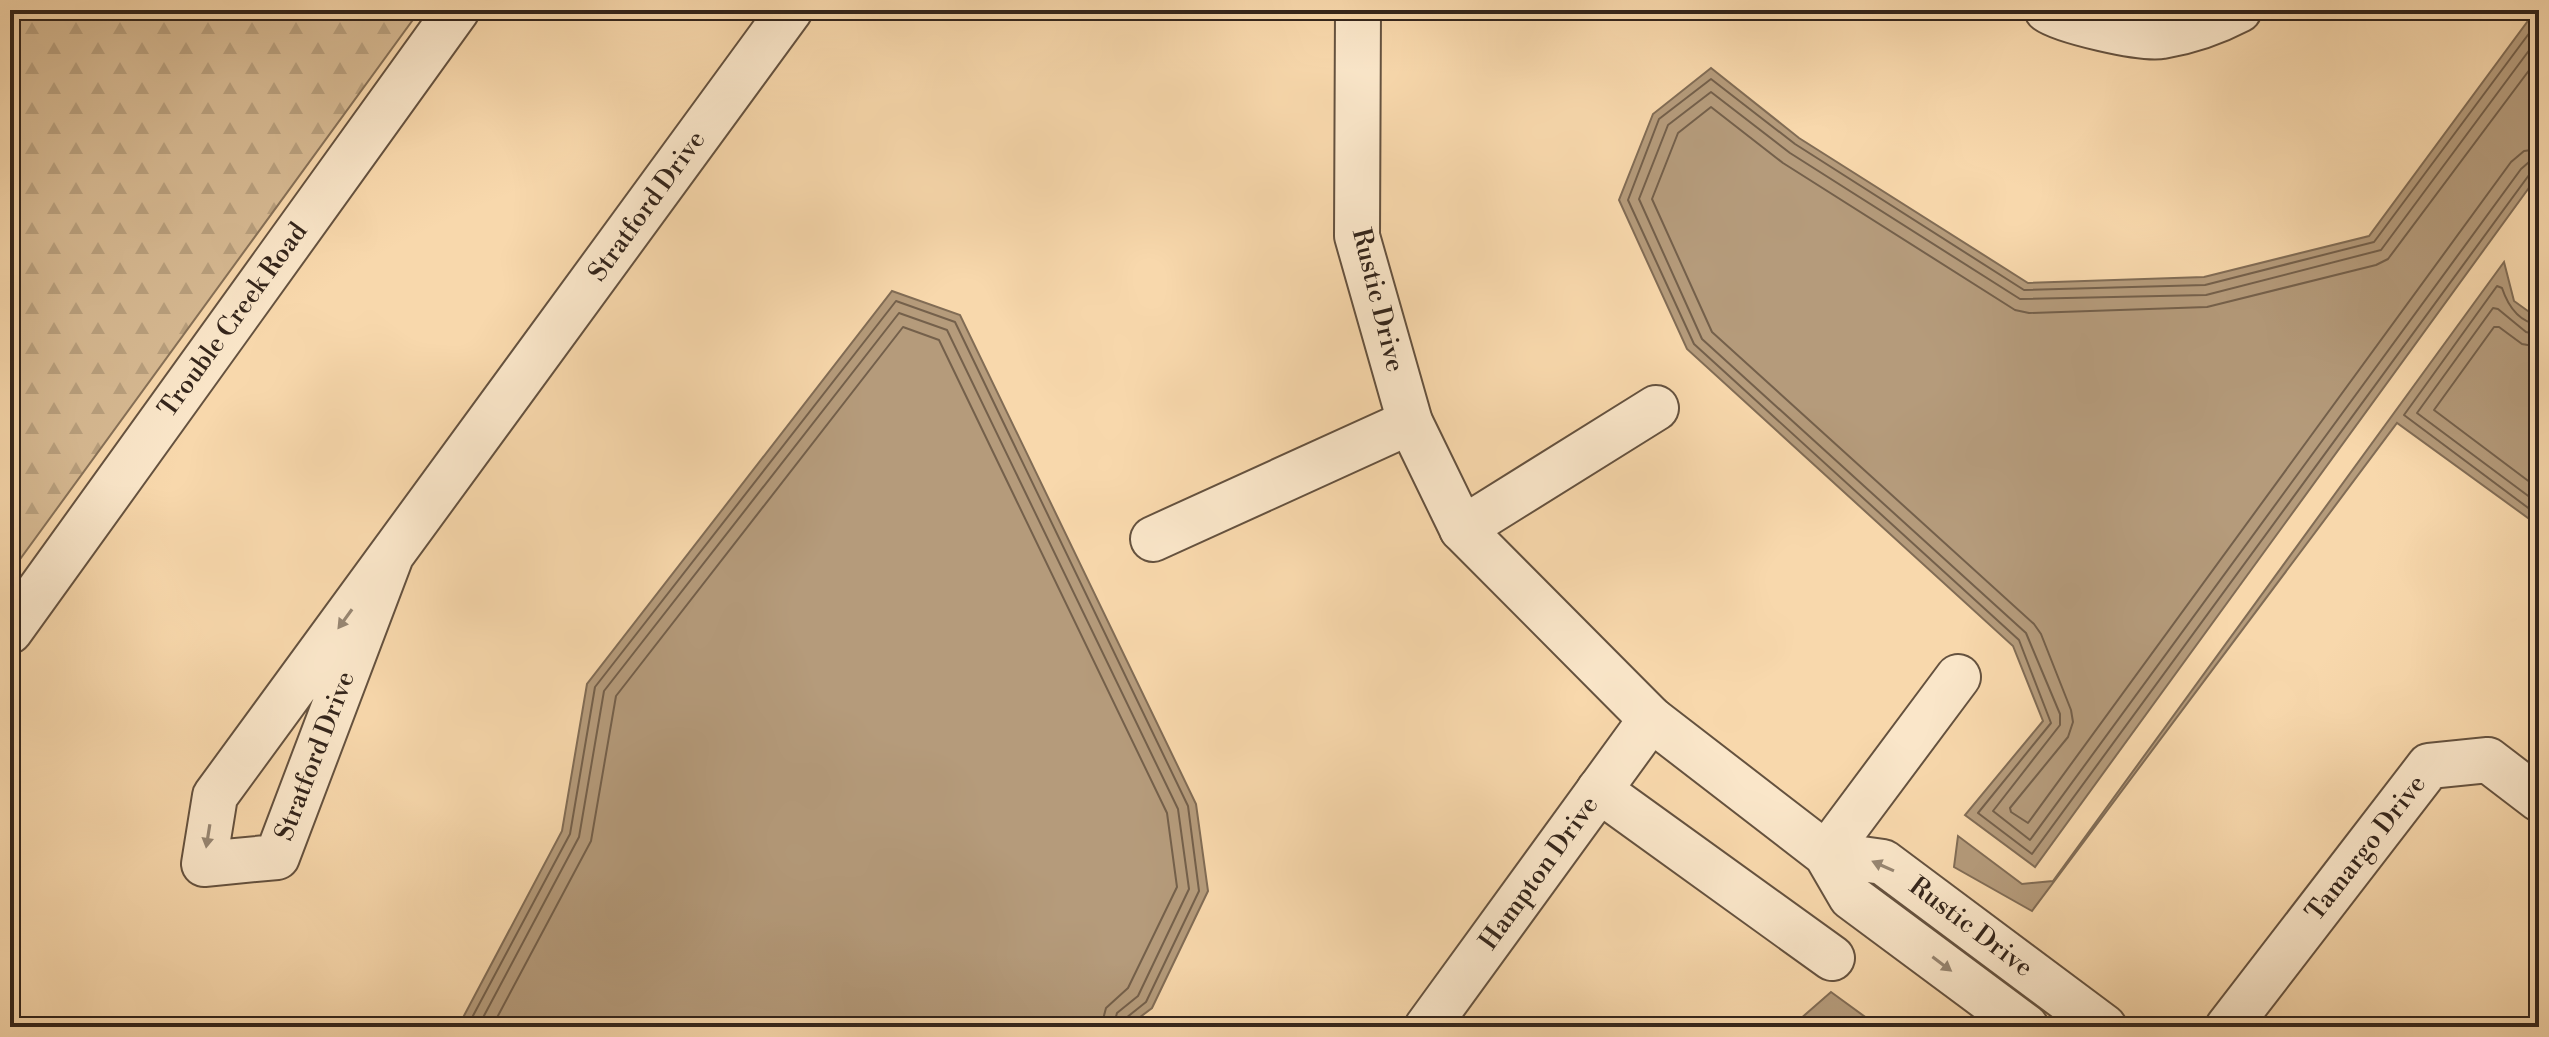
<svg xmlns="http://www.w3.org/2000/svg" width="2549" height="1037" font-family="'Libre Bodoni',serif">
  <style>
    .forest { fill: url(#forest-firs); stroke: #867057; stroke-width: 2 }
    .water { fill: #b59b7b; stroke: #816c55; stroke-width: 2 }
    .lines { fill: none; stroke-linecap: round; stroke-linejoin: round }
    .shore { stroke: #74604b; stroke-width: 2 }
    .minor-casing { stroke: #65523f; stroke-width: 48 }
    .minor { stroke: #fae6c9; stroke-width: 44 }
    .oneway { fill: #978672 }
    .labels { text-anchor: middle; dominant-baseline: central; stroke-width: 8; stroke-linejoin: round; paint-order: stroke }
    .street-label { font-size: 26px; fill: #34251b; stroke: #fae6c9 }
  </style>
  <defs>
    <pattern id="forest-firs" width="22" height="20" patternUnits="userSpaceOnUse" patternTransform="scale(2)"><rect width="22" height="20" fill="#d7ba93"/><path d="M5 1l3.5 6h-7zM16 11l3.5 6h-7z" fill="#b9a07e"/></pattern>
  </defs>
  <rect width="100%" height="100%" fill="#f8d8ac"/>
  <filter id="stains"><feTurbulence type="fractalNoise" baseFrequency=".0025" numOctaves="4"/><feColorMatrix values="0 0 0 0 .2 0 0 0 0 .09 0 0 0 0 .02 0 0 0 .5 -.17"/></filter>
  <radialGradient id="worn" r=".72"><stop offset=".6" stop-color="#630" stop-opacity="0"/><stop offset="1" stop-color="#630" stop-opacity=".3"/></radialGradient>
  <path class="forest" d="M10 10H420L10 573Z"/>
  <g class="water">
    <path d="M2536 10H2539V174L2035 867 1965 815 2043 721 2013 646 1687 349 1619 200 1653 114 1711 68 1799 138 2028 283 2204 277 2369 236Z"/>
    <path d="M2504 262 2514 301 2539 319V526L2397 423 2032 911 1954 867 1958 836 2022 884 2053 881Z"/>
    <path d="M892 291 960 315 1196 804 1208 891 1152 1008 1127 1027H458L562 831 587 684Z"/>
    <path d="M1831 992 1879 1027H1791Z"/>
  </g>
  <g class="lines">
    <g class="shore">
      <path d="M2539 20 2374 242 2205 285 2024 290 1795 144 1711 79 1659 119 1628 200 1694 344 2019 640 2051 723 1978 813 2032 854 2529 175 2539 171"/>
      <path d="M2539 37 2381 250 2206 295 2020 299 1790 153 1711 92 1668 125 1639 199 1702 339 2026 633 2060 714V725L1993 811 2030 840 2521 169 2529 162 2539 161"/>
      <path d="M2539 57 2388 259 2376 265 2207 307 2029 313 2015 310 1783 163 1711 107 1678 133 1652 199 1712 332 2034 624 2041 634 2071 710 2073 722 2068 737 2010 808 2011 812 2028 823 2511 162 2524 151 2539 149"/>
      <path d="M2539 325C2519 322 2508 306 2502 288L2497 286 2404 415 2539 516"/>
      <path d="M2539 335 2526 332 2498 309 2493 308 2417 413 2539 504"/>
      <path d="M2539 347 2522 344 2499 327H2494L2434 410 2539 489"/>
      <path d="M467 1027 570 834 595 687 896 301 955 322 1188 806 1199 891 1146 1002 1126 1018 1123 1027"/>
      <path d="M478 1027 579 837 604 691 899 313 947 330 1178 809 1189 889 1138 996 1117 1013 1113 1027"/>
      <path d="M492 1027 591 841 616 696 903 327 939 340 1167 813 1177 887 1128 988 1106 1008 1101 1027"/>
    </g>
    <defs>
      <g id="minor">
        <path d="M1358 10 1357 236 1410 422 1462 529 1651 719 1826 854 1851 897 2026 1027"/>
        <path d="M2047 10C2062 21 2143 40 2162 36 2187 32 2216 22 2239 10"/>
        <path d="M1462 529 1656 408"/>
        <path d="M1153 539 1410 422"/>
        <path d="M391 556 277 857 204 864 215 796 790 10"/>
        <path d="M10 631 457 10"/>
        <path d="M1599 790 1832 958"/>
        <path d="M1826 854 1883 862 2104 1027"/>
        <path d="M1826 854 1958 677"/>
        <path d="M1427 1027 1651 719"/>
        <path d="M2228 1027 2429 766 2488 760 2539 799"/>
      </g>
    </defs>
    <use href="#minor" class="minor-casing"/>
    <use href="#minor" class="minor"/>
  </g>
  <defs><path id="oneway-solid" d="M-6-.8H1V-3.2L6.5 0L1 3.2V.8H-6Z" transform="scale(2)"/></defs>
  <g class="oneway">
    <use href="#oneway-solid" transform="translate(345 619) rotate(126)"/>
    <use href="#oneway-solid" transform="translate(208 836) rotate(99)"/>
    <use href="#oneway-solid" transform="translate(1883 866) rotate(-156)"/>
    <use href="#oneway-solid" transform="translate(1942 964) rotate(37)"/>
  </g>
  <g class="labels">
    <g class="street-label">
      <text transform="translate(647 206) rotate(-54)">Stratford Drive</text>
      <text transform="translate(1378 300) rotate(76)">Rustic Drive</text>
      <text transform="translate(233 320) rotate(-54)">Trouble Creek Road</text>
      <text transform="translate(315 756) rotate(-69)">Stratford Drive</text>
      <text transform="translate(2366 848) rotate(-52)">Tamargo Drive</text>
      <text transform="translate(1539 873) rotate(-54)">Hampton Drive</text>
      <text transform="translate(1971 927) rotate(37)">Rustic Drive</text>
    </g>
  </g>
  <rect width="2549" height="1037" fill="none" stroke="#f8d8ac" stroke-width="40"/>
  <rect x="12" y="12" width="2525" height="1013" fill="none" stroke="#34251b" stroke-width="4"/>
  <rect x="20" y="20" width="2509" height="997" fill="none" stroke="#34251b" stroke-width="2"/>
  <rect width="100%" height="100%" filter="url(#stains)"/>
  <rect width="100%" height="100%" fill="url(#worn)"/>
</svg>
